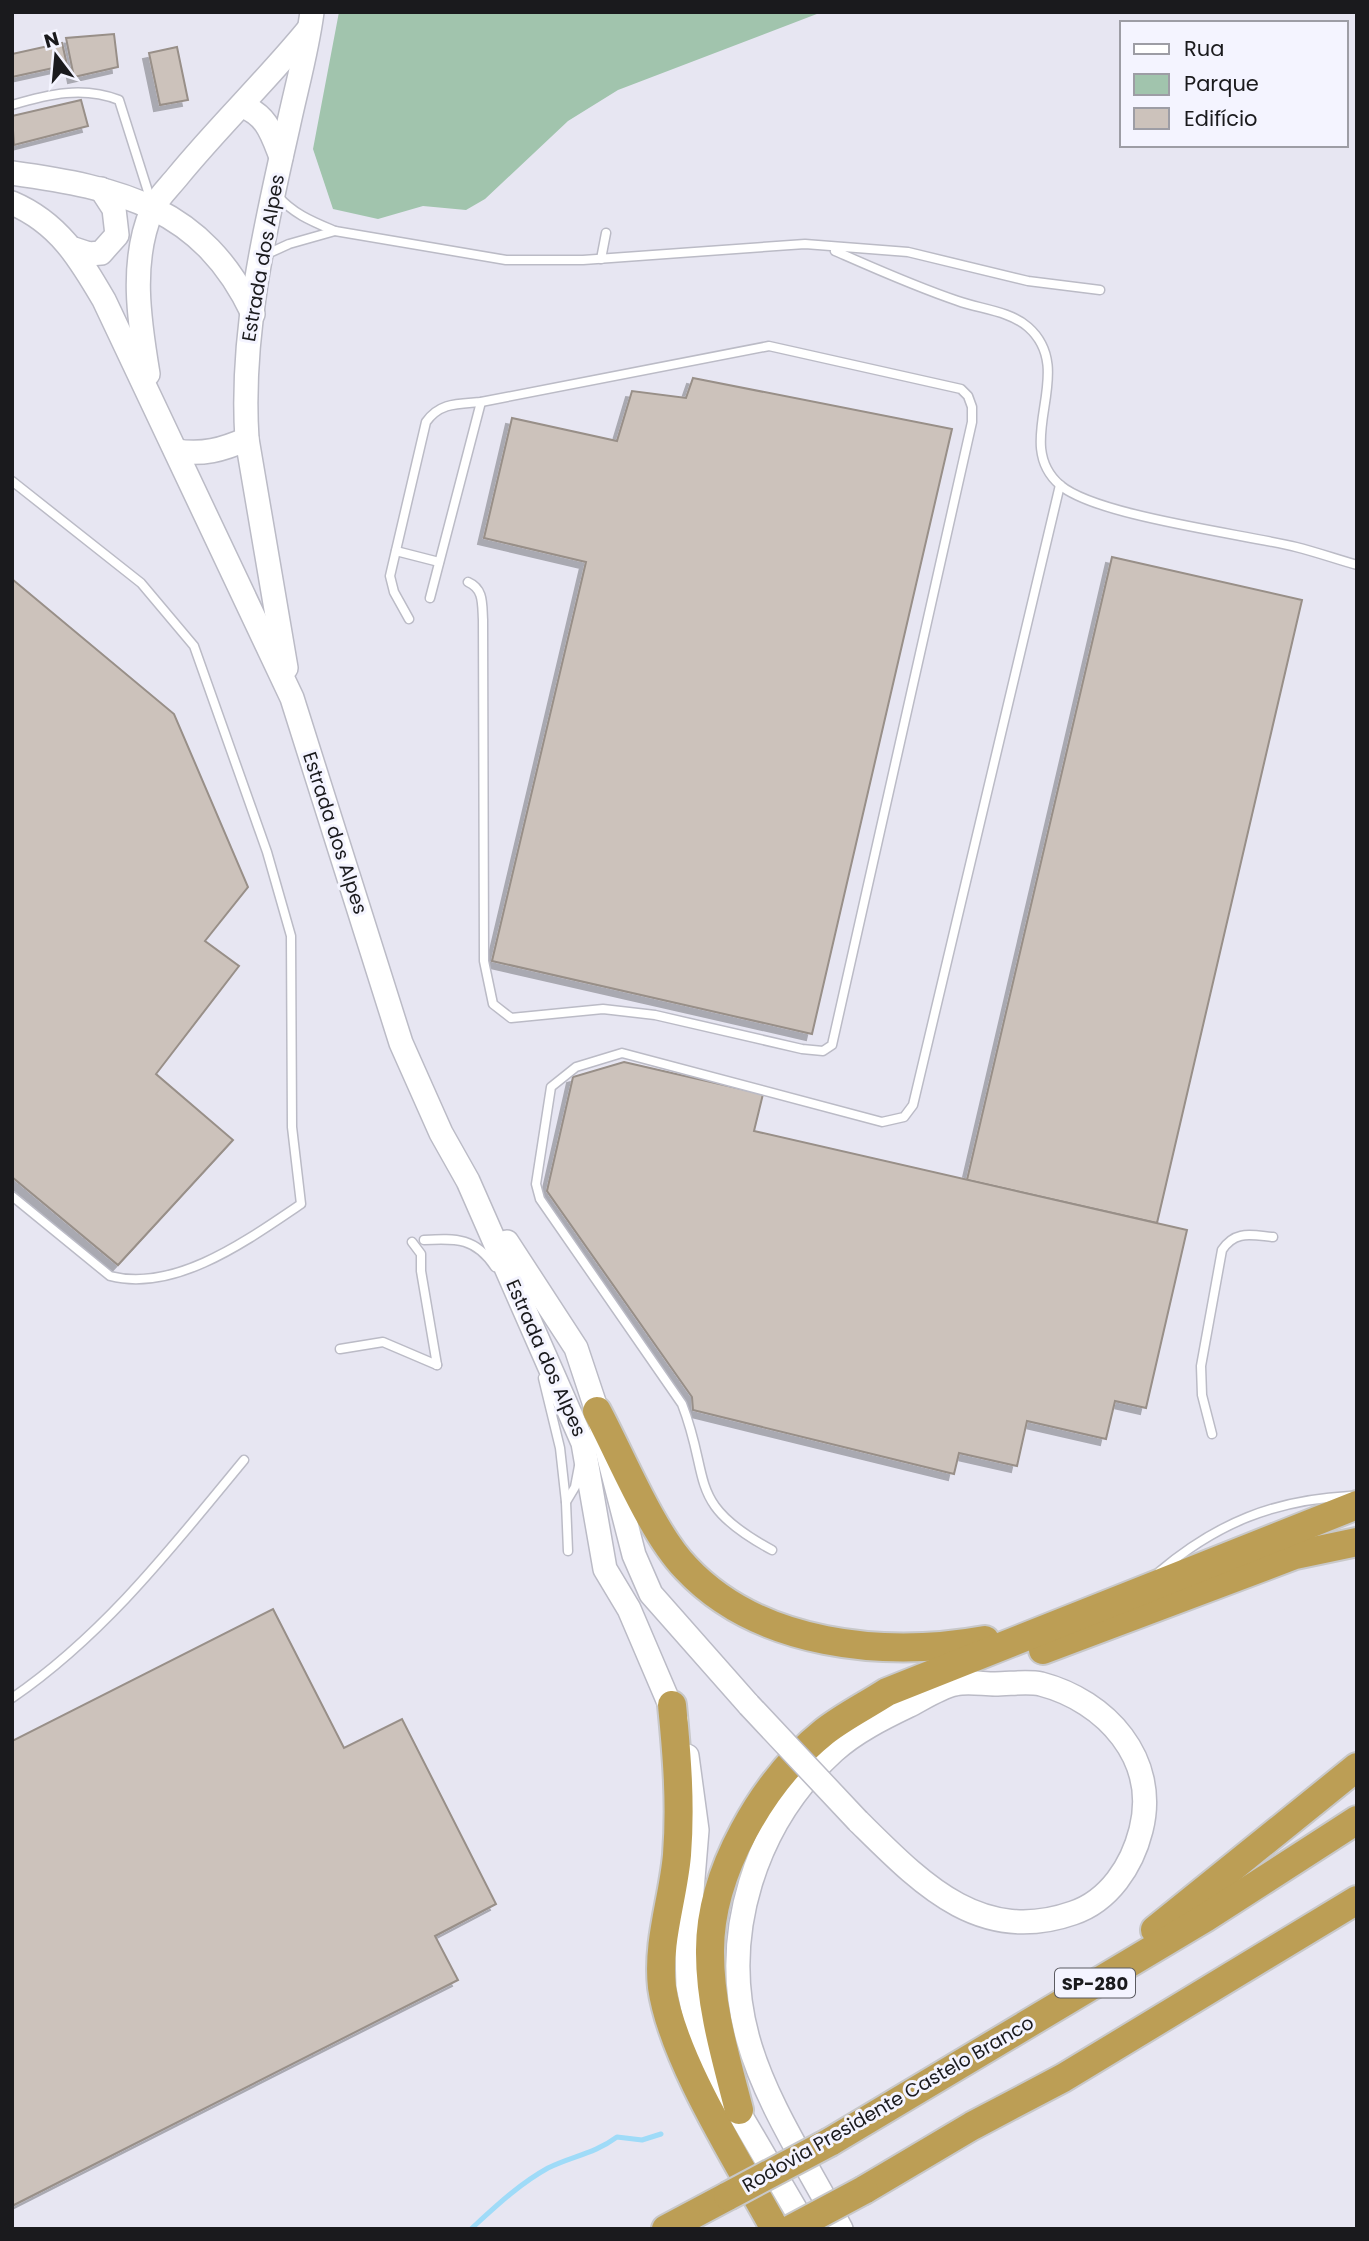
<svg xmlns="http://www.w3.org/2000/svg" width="1369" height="2241" font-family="Poppins,sans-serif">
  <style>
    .green { fill: #a1c4ad }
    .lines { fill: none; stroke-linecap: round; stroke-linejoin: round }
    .stream { stroke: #9fdbf8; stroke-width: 5 }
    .building { fill: #ccc2bb; stroke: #988f88; stroke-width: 2; filter: url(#shadow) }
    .lane-casing { stroke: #bbbbc6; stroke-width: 11 }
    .secondary-casing { stroke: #bbbbc6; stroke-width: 26 }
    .highway-casing { stroke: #c8c8c9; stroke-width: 32 }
    .lane { stroke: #fff; stroke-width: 8 }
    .secondary { stroke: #fff; stroke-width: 23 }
    .highway { stroke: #bc9e55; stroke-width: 28 }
    .secondary-bridge-casing { stroke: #bbbbc6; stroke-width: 26; stroke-linecap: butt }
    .highway-bridge-casing { stroke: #c8c8c9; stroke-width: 32; stroke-linecap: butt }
    .secondary-bridge { stroke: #fff; stroke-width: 23 }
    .highway-bridge { stroke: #bc9e55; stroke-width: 28 }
    .labels { text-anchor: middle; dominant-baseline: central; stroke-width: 6; stroke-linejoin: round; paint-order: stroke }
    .shield { fill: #f4f4ff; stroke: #5b5b61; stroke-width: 2 }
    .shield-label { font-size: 18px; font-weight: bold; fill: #1a1a1d }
    .street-label { font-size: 19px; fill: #1a1a1d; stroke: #f4f4ff }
  </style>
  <defs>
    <filter id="shadow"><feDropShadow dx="-6" dy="6" stdDeviation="0" flood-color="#0004"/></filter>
  </defs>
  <rect width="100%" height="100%" fill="#e7e6f2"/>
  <path class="green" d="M339 12H822L618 90 568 121 485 199 466 210 423 206 378 219 333 209 313 149Z"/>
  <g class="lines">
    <path class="stream" d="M471 2229C495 2207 519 2184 548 2168 572 2156 594 2154 617 2137L642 2140 661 2134"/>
  </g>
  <g class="building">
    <path d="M114 34 118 67 74 77 66 38Z"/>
    <path d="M62 43 67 65 12 77V54Z"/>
    <path d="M177 47 188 100 160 105 149 53Z"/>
    <path d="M81 100 88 126 14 145 12 116Z"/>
    <path d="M693 378 952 429 812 1034 492 961 586 562 484 538 512 418 617 441 632 391 686 398Z"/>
    <path d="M1112 557 1302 600 1157 1223 967 1180Z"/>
    <path d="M12 579 174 714 248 887 205 941 239 966 156 1074 233 1140 118 1265 12 1177Z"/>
    <path d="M624 1062 763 1094 754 1131 1187 1230 1146 1408 1115 1401 1106 1439 1027 1421 1017 1466 959 1453 954 1474 693 1410 692 1397 547 1191 573 1077Z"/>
    <path d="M273 1609 344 1748 402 1719 496 1904 435 1936 458 1980 12 2206V1741Z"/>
  </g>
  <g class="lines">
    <defs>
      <g id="lane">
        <path d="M12 105C49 94 83 86 119 100L151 201"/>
        <path d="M278 196C293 214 314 222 335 231L506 260H583L805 244 908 252 1028 281 1100 290"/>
        <path d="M835 251C876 269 916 287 958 301 980 309 1010 311 1028 327 1079 372 1010 442 1060 485 1096 516 1243 534 1296 547 1316 552 1336 559 1357 565"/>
        <path d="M265 255 289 244 335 231"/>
        <path d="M601 259 606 233"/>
        <path d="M12 481 141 583 194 646 267 852 291 936 292 1127 301 1204C249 1239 176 1293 110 1276L12 1196"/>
        <path d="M396 551 439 562"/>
        <path d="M430 598 481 402"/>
        <path d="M409 619 394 592 390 576 426 422C440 402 459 404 481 402L769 346 961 389 968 396 972 407V422L832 1045 823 1051 802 1049 655 1015 603 1009 511 1018 493 1004 484 961 483 620C482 604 484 589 468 582"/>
        <path d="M424 1240C457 1238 476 1238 495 1267"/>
        <path d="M412 1242 421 1254V1271L437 1365"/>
        <path d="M340 1349 383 1342 437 1365"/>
        <path d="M543 1378 560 1448 566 1502"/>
        <path d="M1212 1434 1202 1395 1201 1366 1222 1250C1235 1230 1251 1235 1273 1237"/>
        <path d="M772 1550C685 1503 712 1481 682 1404L540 1199 536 1184 551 1087 576 1067 622 1053 882 1122 904 1117 913 1105 1060 485"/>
        <path d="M568 1551 566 1502 575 1487 579 1466"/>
        <path d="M1159 1572C1217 1523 1274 1500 1350 1496"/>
        <path d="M12 1698C105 1634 173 1546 244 1460"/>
      </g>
      <g id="secondary">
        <path d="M242 106C267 115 272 134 281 157"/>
        <path d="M12 173C120 188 203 207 253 314"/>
        <path d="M12 203C59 223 80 259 104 300L292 698 401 1043 441 1133 468 1181 583 1443 605 1569 629 1609 676 1719"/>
        <path d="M74 249 89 254 101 253 117 235 114 209 101 189"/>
        <path d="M148 374C139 320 130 261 152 210 157 198 170 186 178 176 219 126 266 81 307 31"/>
        <path d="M176 451C203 455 222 450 247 439"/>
        <path d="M286 668 247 439C240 335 265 228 288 127 296 89 307 51 312 12"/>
        <path d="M507 1242 576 1348 597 1411 634 1555 651 1594 749 1705"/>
        <path d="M687 1756 697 1830 687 1951 688 1986 697 2029 714 2070 807 2229"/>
        <path d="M841 2229C810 2169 766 2104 748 2039 719 1935 755 1823 834 1751 855 1732 883 1718 908 1706 922 1699 940 1687 955 1684 967 1681 983 1684 995 1684 1010 1684 1027 1681 1041 1684 1106 1701 1159 1759 1141 1830 1132 1866 1109 1901 1073 1913 979 1946 920 1882 858 1821"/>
      </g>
      <g id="highway">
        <path d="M597 1411C621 1456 652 1533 686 1568 759 1646 885 1658 985 1640"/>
        <path d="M1043 1650 1295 1555 1357 1542"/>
        <path d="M672 1705C677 1756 681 1804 677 1855 673 1900 657 1941 662 1987 672 2059 739 2163 775 2229"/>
        <path d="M1155 1930 1357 1767"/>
        <path d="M739 2110C726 2059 710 2006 710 1953 709 1873 763 1781 824 1732 843 1717 867 1705 887 1692L1357 1505"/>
        <path d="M830 2142 1205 1918 1357 1820"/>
        <path d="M864 2190 972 2126 1063 2078 1357 1900"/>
        <path d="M666 2229 728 2196"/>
      </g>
    </defs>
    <use href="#lane" class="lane-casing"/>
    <use href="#secondary" class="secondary-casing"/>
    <use href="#highway" class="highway-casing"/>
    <use href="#lane" class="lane"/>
    <use href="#secondary" class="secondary"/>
    <use href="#highway" class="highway"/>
    <defs>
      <path id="secondary-bridge" d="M749 1705 858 1821"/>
      <g id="highway-bridge">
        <path d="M728 2196 830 2142"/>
        <path d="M791 2229 864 2190"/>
      </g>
    </defs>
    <use href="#secondary-bridge" class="secondary-bridge-casing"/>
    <use href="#highway-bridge" class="highway-bridge-casing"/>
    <use href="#secondary-bridge" class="secondary-bridge"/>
    <use href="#highway-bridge" class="highway-bridge"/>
  </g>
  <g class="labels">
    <rect class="shield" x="1055" y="1968.5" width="80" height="29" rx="5"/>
    <g class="shield-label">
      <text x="1095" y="1983">SP-280</text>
    </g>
    <g class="street-label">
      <text transform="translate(263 258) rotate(-80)">Estrada dos Alpes</text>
      <text transform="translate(335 833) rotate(72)">Estrada dos Alpes</text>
      <text transform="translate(546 1358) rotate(66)">Estrada dos Alpes</text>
      <text transform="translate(888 2104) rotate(-30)">Rodovia Presidente Castelo Branco</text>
    </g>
  </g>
  <rect width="1369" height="2241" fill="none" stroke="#1a1a1d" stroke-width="28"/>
  <rect x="1120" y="21" width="228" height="126" fill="#f4f4ff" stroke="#9d9da5" stroke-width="2"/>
  <rect x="1134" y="44" width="35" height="10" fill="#ffffff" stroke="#9d9da5" stroke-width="2"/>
  <text x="1184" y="56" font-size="21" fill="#1a1a1d">Rua</text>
  <rect x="1134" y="74" width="35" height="21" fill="#a1c4ad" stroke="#9d9da5" stroke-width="2"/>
  <text x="1184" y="91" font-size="21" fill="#1a1a1d">Parque</text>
  <rect x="1134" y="108" width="35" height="21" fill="#ccc2bb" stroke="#9d9da5" stroke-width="2"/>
  <text x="1184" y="126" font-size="21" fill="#1a1a1d">Edifício</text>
  <g transform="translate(56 56) rotate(344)" stroke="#f4f4ff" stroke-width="5" paint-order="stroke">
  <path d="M0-5L12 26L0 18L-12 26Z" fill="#1a1a1d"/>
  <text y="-10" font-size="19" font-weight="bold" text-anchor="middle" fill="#1a1a1d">N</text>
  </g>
</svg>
